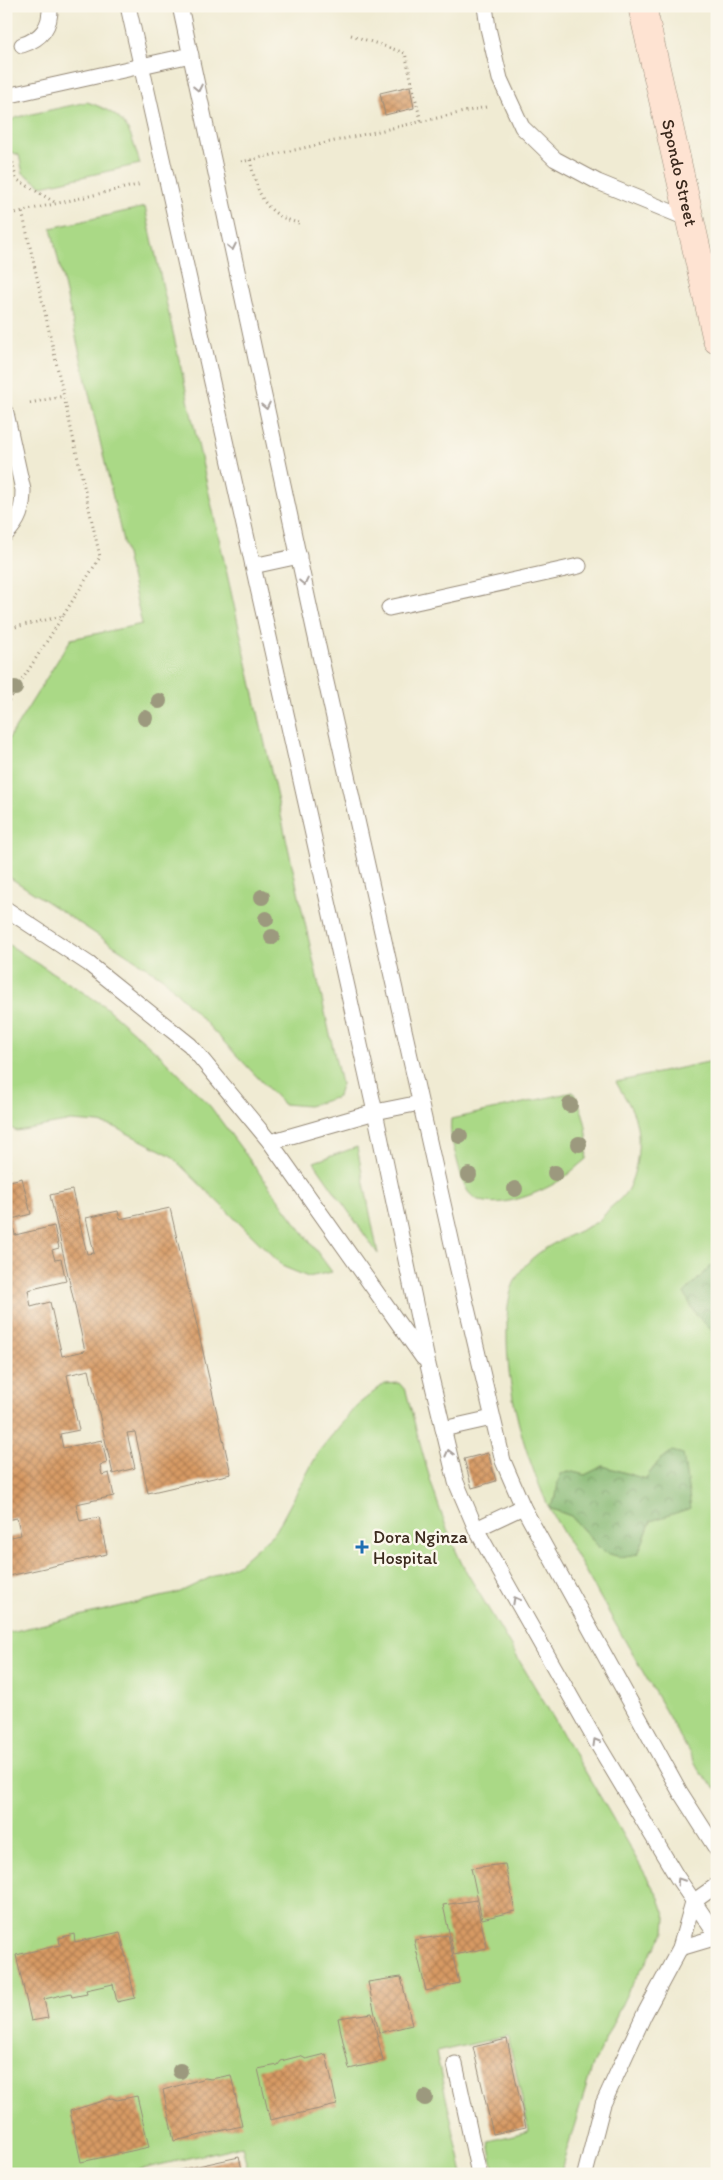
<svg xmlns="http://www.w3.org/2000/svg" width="723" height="2180" font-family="Itim,sans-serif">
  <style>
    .grass { fill: #aad986; stroke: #728252; fill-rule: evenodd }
    .forest { fill: url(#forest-crowns); stroke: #617248 }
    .building { fill: url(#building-cross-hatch) }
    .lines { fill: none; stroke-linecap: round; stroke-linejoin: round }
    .lane-casing { stroke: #968a78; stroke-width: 17 }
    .secondary-casing { stroke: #968a78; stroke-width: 29 }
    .path { stroke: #968a78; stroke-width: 3; stroke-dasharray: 1 4; stroke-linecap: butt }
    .lane { stroke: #fff; stroke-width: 15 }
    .secondary { stroke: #fee3d2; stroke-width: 28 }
    .tree { fill: #9c997e }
    .oneway { stroke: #a79f9a }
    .poi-dot { fill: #1f6fb2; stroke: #fbf7ec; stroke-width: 2 }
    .labels { text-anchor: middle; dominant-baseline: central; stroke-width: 5; stroke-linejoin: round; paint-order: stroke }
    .street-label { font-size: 18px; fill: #3b2a1e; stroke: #fbf7ec }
    .poi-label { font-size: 18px; fill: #3b2a1e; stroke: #fbf7ec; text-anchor: start }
  </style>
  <defs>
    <pattern id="forest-crowns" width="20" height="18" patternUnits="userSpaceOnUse" patternTransform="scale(1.25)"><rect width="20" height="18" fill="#87b973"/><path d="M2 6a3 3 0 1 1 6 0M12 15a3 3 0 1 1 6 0" fill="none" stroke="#70975e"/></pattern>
    <pattern id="building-cross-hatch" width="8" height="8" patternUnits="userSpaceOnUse" patternTransform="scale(1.25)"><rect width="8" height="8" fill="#d79a64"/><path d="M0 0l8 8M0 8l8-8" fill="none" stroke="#b07e52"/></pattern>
  </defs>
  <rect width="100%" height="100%" fill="#fbf7ec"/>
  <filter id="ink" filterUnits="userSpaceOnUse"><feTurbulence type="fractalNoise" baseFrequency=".02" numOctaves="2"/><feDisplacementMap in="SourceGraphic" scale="10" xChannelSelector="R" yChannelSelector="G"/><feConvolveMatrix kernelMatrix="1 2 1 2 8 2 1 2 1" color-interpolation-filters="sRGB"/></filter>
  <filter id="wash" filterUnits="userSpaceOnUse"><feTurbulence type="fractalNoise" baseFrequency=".0096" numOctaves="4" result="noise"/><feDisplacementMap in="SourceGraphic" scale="20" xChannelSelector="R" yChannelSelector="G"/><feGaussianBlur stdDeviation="1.12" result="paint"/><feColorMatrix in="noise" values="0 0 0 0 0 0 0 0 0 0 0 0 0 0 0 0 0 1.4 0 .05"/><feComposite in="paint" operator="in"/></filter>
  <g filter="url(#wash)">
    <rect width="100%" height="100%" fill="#f0ebd3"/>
    <g class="grass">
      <path d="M87 102C126 115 129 127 140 164L42 186 23 173 19 155 6 150V122L18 117Z"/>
      <path d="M145 207 341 1084 338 1097 308 1106 283 1104 163 978 6 875V743L71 639 142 624 51 228Z"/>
      <path d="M6 943 103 1005 160 1055 210 1106 332 1272 308 1277 284 1267 170 1155 115 1127 99 1123 71 1121 17 1131 6 1126Z"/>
      <path d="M717 1060V1264L711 1266 696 1315 712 1331 714 1359H717V1789L702 1775 549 1508C523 1450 506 1392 507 1328 507 1312 508 1292 517 1277 534 1247 568 1238 597 1222 602 1218 606 1213 610 1208 616 1203 624 1196 628 1189 638 1169 642 1137 634 1115 630 1104 622 1093 616 1082ZM659 1461 651 1521 638 1554 603 1552 571 1516 549 1508 556 1497 561 1474 568 1471 585 1475 603 1466 645 1479Z"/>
      <path d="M573 1092C585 1113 590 1135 586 1159 575 1168 564 1179 552 1185 532 1196 486 1214 469 1193 463 1185 461 1174 458 1164 454 1148 449 1135 451 1119Z"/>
      <path d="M357 1147 378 1254 314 1162Z"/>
      <path d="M399 1383 406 1391C422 1451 436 1510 463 1566L604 1803 659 1898 666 1918 665 1932 629 1989 593 2065 564 2159 561 2174H495L489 2141 529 2131 508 2036 436 2052 463 2174H249L242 2146 120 2174H6V1633L178 1593 240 1563 276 1531 319 1451 356 1406 384 1384Z"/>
    </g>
    <g class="forest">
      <path d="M717 1264V1359H714L712 1331 696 1315 684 1293 711 1266Z"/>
      <path d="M672 1451 683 1454 691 1508 651 1521 638 1554 620 1557 603 1552 571 1516 549 1508 556 1497 558 1481 561 1474 569 1471 585 1475 603 1466 645 1479 659 1461Z"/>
    </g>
    <g id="blocks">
      <g class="building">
        <path d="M410 86 414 108 385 115 380 93Z"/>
        <path d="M22 1178 31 1214 12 1219 15 1235 54 1226 59 1248 52 1250 55 1260 61 1259 66 1281 28 1290 31 1307 50 1302 62 1356 85 1351 50 1195 72 1190 87 1254 94 1253 86 1218 118 1211 120 1219 170 1208 231 1474 148 1493 135 1432 127 1433 135 1468 113 1474 89 1370 67 1375 79 1430 60 1434 63 1448 102 1440 107 1463 100 1465 102 1475 109 1473 114 1496 76 1504 80 1521 99 1517 107 1554 9 1576 6 1566V1538L21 1535 17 1518 6 1520V1182Z"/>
        <path d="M488 1453 496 1481 472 1488 464 1459Z"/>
        <path d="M505 1864 515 1911 482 1919 471 1868Z"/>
        <path d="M476 1900 487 1948 454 1955 443 1905Z"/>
        <path d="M120 1932 135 1998 117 2002 113 1984 86 1990 87 1994 72 1997 71 1993 44 1999 48 2018 31 2021 16 1955 60 1945 59 1938 74 1934 75 1942Z"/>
        <path d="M448 1935 459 1983 426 1991 414 1940Z"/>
        <path d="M401 1977 412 2025 379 2033 368 1982Z"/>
        <path d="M372 2013 383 2061 349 2069 338 2018Z"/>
        <path d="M507 2039 526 2127 493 2134 473 2047Z"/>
        <path d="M326 2054 337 2105 270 2120 258 2069 278 2065 281 2061 300 2056 306 2059Z"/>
        <path d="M231 2075 242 2126 174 2141 163 2090 205 2078 211 2079Z"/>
        <path d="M137 2096 149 2147 81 2162 70 2111 112 2098 117 2100Z"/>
        <path d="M239 2157 243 2174H176L175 2171Z"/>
      </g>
    </g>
  </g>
  <g filter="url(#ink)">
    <use href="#blocks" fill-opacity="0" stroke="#968a78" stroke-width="1"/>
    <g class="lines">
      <defs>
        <g id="lane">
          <path d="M128 6 375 1112 428 1365 456 1482 476 1529 598 1745 677 1877 717 1936"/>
          <path d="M180 6 315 633 455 1257 503 1461 523 1507 680 1792 717 1850"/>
          <path d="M485 6 488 28 500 79 522 127 555 159 598 182 691 220"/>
          <path d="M22 45C41 39 51 27 50 6"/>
          <path d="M6 96 191 55"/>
          <path d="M6 413 23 490C23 509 19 521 6 534"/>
          <path d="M253 566 299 556"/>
          <path d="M389 608 579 566"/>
          <path d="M6 909 89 964 190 1045 270 1142 423 1358"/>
          <path d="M270 1142 375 1112 420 1103"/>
          <path d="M443 1429 492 1418"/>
          <path d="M476 1529 523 1507"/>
          <path d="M680 1948 717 1937"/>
          <path d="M455 2064 479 2174"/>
          <path d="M585 2174 603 2104 644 2015 680 1948 693 1902 717 1885"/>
        </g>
        <g id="secondary">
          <path id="s1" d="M642 6 717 340"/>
        </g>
      </defs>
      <use href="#lane" class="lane-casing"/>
      <use href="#secondary" class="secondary-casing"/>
      <g class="path">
        <path d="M351 35 405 53 421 122"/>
        <path d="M6 157 12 159 16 179 56 203"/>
        <path d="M250 160C258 195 264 216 303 224"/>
        <path d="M241 162 486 107"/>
        <path d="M6 215 142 184"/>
        <path d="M30 403 64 396"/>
        <path d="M6 629 63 616 100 557 22 211"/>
        <path d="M6 705 63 616"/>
        <path d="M6 1167 10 1172"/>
      </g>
      <use href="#lane" class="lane"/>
      <use href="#secondary" class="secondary"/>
    </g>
    <g class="tree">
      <circle cx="15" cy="688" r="8"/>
      <circle cx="159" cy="701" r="8"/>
      <circle cx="145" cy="718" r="8"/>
      <circle cx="262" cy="897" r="8"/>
      <circle cx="266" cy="919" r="8"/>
      <circle cx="272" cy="937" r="8"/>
      <circle cx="570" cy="1105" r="8"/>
      <circle cx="460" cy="1136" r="8"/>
      <circle cx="579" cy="1144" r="8"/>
      <circle cx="555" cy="1173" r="8"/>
      <circle cx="469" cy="1175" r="8"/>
      <circle cx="515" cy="1189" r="8"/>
      <circle cx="180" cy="2071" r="8"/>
      <circle cx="425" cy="2098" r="8"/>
    </g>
    <defs><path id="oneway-chevron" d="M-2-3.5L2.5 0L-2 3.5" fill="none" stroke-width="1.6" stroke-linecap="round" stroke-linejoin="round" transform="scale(1.25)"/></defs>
    <g class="oneway">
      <use href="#oneway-chevron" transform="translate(198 88) rotate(78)"/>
      <use href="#oneway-chevron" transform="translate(232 247) rotate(78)"/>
      <use href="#oneway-chevron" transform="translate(266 406) rotate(78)"/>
      <use href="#oneway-chevron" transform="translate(304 582) rotate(78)"/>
      <use href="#oneway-chevron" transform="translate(449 1453) rotate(-104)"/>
      <use href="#oneway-chevron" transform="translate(516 1600) rotate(-119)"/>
      <use href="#oneway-chevron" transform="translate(596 1742) rotate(-120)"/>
      <use href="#oneway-chevron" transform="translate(680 1881) rotate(-123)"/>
    </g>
  </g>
  <path class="poi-dot" d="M359.5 1539.5h5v5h5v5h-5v5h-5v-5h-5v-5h5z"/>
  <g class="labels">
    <g class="street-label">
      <text stroke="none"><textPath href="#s1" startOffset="171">Spondo Street</textPath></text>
    </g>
    <g class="poi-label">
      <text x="373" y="1537">Dora Nginza<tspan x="373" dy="21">Hospital</tspan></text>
    </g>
  </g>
  <rect width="723" height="2180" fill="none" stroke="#fbf7ec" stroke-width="25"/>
</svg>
